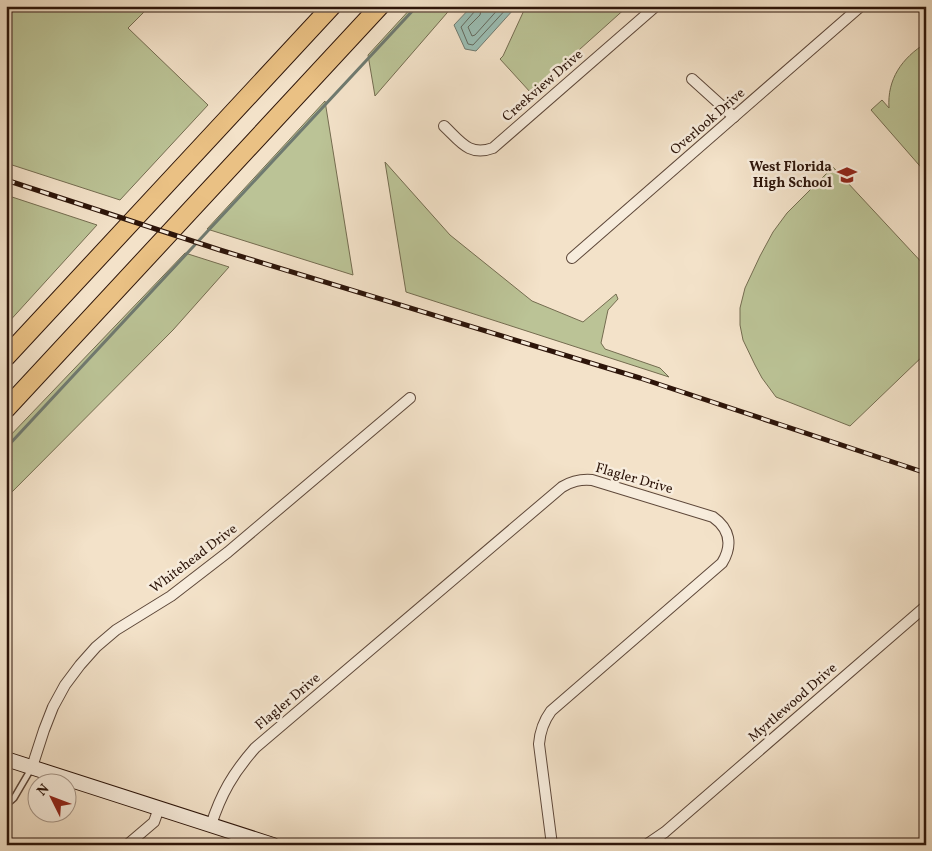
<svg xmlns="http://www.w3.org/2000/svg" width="932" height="851" font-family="Vollkorn,serif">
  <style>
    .green { fill: #bbc396; stroke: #746c50 }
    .water { fill: #9bbeb4; stroke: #6f7a70 }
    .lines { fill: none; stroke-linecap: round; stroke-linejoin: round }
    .shore { stroke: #646a5f; stroke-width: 1 }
    .stream { stroke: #6f7a70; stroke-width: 3 }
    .service-casing { stroke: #5e483a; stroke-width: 8 }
    .minor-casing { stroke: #5e483a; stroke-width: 12 }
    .secondary-casing { stroke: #2d150a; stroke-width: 16 }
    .motorway-casing { stroke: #2d150a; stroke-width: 20 }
    .service { stroke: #f7ecdc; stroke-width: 5 }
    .minor { stroke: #f7ecdc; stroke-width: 10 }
    .secondary { stroke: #f7ecdc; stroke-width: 14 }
    .motorway { stroke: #eac184; stroke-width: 18 }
    .rail-casing { stroke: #2d150a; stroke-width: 5 }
    .rail { stroke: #f7ecdc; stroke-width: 3; stroke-dasharray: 9; stroke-linecap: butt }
    .labels { text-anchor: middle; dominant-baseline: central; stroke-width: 5; stroke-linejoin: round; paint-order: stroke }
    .street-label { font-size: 14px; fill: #2d150a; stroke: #f7ecdc }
    .poi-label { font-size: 14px; font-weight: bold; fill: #2d150a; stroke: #f7ecdc; text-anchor: end }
  </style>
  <rect width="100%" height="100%" fill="#f3e2c9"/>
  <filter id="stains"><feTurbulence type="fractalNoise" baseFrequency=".004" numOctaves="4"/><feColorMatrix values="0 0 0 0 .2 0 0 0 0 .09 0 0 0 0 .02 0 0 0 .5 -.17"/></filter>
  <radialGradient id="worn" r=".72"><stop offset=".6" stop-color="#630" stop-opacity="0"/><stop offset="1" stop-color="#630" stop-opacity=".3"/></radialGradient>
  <g class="green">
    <path d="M6 6H150L128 28 208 105 120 200 6 163Z"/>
    <path d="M413 6H453L375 96 368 55Z"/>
    <path d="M526 6H628L531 93 500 59 503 56Z"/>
    <path d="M926 43V173L871 110 882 100 889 108C887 79 902 58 926 43Z"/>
    <path d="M325 101 353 275 207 229Z"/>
    <path d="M385 162 450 235 532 301 583 322 616 294 618 299 608 310 601 343 605 349 660 368 669 377 406 292Z"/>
    <path d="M833 167 926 267V353L850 426 776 397 762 378 755 365 743 340 740 325V308L745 288 760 256 773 232 787 213Z"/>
    <path d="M6 195 97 225 6 325Z"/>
    <path d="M185 253 229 267 173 330 6 498V440Z"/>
  </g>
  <path class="water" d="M472 6H512L514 9 476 51 465 49 454 25Z"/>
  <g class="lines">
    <g class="shore">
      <path d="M476 6 475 11 461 27 468 44 473 45 509 6"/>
      <path d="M482 6 480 15 468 27 472 36 475 35 501 6"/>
    </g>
    <path class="stream" d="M6 448 417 6"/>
    <defs>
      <path id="service" d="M6 805 14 798 31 769"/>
      <g id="minor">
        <path d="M692 79 734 117"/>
        <path d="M444 126C460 141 469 157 493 148L656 6"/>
        <path d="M572 258 861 6"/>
        <path d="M32 767 44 730 53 707 65 685 80 665 96 647 116 630 171 596 228 552 410 398"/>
        <path d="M211 825C221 794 233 773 255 748L562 487C572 481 580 479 592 480L713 517C730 529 733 545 722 563L551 711C543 722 540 731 539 744L552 845"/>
        <path d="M127 845 154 822 159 808"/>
        <path d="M646 845 665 832 926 606"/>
        <path d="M922 845 926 840"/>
      </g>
      <path id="secondary" d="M6 759 273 845"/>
      <g id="motorway">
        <path d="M6 357 332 6"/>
        <path d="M6 409 380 6"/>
      </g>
    </defs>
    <use href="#service" class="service-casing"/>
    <use href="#minor" class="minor-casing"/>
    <use href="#secondary" class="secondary-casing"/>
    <use href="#motorway" class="motorway-casing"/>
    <use href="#service" class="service"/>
    <use href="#minor" class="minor"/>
    <use href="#secondary" class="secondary"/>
    <use href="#motorway" class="motorway"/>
    <defs>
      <path id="rail" d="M6 180 220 250 640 378 926 473"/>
    </defs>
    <use href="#rail" class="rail-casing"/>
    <use href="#rail" class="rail"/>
  </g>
  <defs>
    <symbol id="school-bare" viewBox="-9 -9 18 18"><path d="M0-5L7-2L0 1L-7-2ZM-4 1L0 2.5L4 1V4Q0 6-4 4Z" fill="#8f2418" stroke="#f7ecdc" stroke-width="2.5" paint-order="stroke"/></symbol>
  </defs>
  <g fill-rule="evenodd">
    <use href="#school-bare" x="833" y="161" width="28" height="28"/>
  </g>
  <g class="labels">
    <g class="street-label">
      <text transform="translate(543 86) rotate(-41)">Creekview Drive</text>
      <text transform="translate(708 122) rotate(-41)">Overlook Drive</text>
      <text transform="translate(634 479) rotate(16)">Flagler Drive</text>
      <text transform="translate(194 559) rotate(-37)">Whitehead Drive</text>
      <text transform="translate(288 702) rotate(-40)">Flagler Drive</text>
      <text transform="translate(793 703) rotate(-41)">Myrtlewood Drive</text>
    </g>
    <g class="poi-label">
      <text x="832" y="167">West Florida<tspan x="832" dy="16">High School</tspan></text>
    </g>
  </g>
  <rect width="932" height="851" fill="none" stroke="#f3e2c9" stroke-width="25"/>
  <rect x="8" y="8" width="917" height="836" fill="none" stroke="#2d150a" stroke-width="2.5"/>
  <rect x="12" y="12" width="907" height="826" fill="none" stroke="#2d150a"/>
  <g transform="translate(52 798) rotate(312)"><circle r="24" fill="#f7ecdc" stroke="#a69688"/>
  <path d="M0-4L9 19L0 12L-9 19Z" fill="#8f2418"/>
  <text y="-8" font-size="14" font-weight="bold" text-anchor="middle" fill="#2d150a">N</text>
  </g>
  <rect width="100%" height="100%" filter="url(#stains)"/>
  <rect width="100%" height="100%" fill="url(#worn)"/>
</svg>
